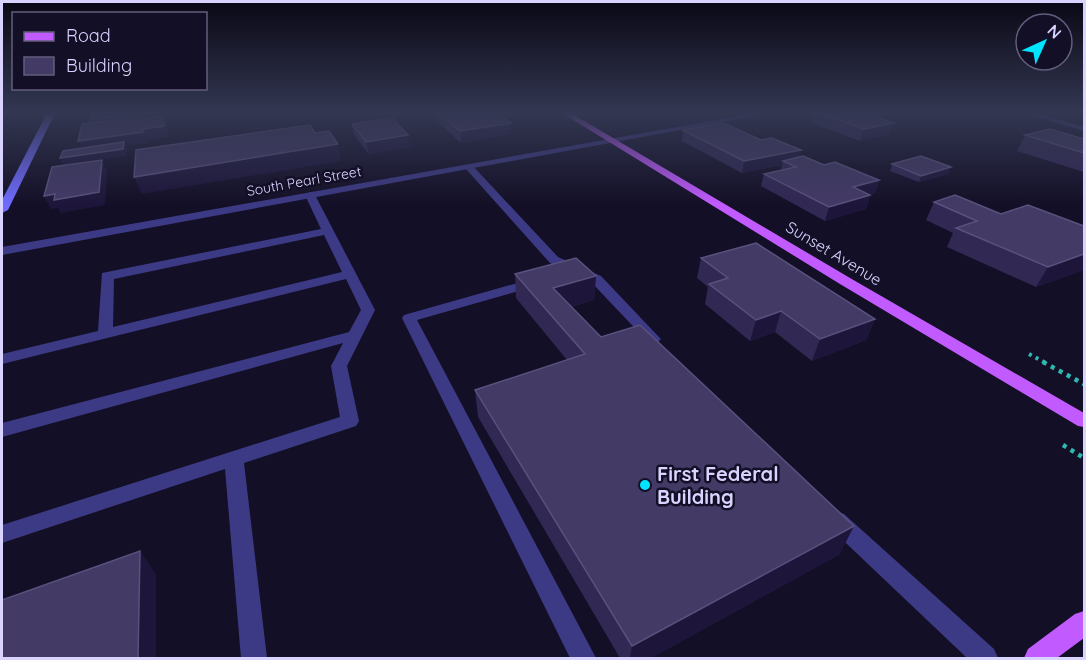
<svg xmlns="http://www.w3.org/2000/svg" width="1086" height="660" font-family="Quicksand,sans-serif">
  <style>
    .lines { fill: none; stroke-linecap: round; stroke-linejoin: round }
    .path-far1 { stroke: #2fb8b0; stroke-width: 4; stroke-dasharray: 3 4.5; stroke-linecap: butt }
    .path { stroke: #2fb8b0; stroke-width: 4.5; stroke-dasharray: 4 5; stroke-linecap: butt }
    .lane { fill: #3d3a85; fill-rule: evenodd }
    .street { fill: #3d3a85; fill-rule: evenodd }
    .secondary { fill: #6f6bff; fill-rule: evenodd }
    .primary { fill: #c25bff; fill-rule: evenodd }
    .wall { fill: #312854 }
    .shaded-wall { fill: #1d163a }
    .building { fill: #433a66; stroke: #5a527e; stroke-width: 1.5 }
    .poi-dot { fill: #00e5ff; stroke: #130f26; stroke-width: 2 }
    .labels { text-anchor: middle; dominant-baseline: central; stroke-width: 5; stroke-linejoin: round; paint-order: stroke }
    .far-street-label { font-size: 14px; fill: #d9d4ff; stroke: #130f26 }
    .street-label { font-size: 16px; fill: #d9d4ff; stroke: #130f26 }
    .near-poi-label { font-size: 20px; font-weight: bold; fill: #d9d4ff; stroke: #130f26; text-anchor: start }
  </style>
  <rect width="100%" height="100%" fill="#130f26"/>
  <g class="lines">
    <path class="path-far1" d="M1029 354 1046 363"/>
    <g class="path">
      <path d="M1043 362 1084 384"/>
      <path d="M1063 445 1084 458"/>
    </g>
    <g class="lane">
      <path d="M1024 113H1036L1084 127V131Z"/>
      <path d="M466 165H472L558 257 601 276 658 336 661 339 658 342H648L591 282 550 263 466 169Z"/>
      <path d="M310 192 315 195 375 310 347 366 359 421 356 426 244 463 267 658H241L225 469 2 543V525L340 417 331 366 343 343 2 437V423L349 332 361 310 346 279 2 364V354L98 331 102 273 321 229 305 195ZM324 235 342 272 113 327 114 279Z"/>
      <path d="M535 278 540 279 542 282 540 285 417 320 596 658H570L402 318 404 315Z"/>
      <path d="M836 511 844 514 994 649 998 658H967L828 526 825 520 828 514Z"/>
    </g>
    <path class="street" d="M756 113H772L2 255V247Z"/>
    <path class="secondary" d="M47 113H55L8 210 2 213V200Z"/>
    <g class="primary">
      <path d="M562 113H571L850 278 1084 413V427L1078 426 840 284Z"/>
      <path d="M1084 611V638L1057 658H1024L1028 649 1075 614Z"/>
    </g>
  </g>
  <g class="wall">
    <path d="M437 113H497L511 134 461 143 438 122Z"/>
    <path d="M616 113H648L624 117Z"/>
    <path d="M814 113H866L890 134 860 141 811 122Z"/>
    <path d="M1062 113H1084L1079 117Z"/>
    <path d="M352 124 410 147 369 154 354 135Z"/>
    <path d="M683 130 761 140 801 150 799 157 879 180 875 193 869 195H870L866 209 825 221 761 186 764 174 781 170 782 165 742 173 682 141Z"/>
    <path d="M1025 135 1084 139V172L1017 151Z"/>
    <path d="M892 164 951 167 948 174 919 182 890 171Z"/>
    <path d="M934 202 1001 214 1084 226V270L1036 287 947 247 953 233 926 220Z"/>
    <path d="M701 258 875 319 866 340 812 361 775 332 750 341 705 304 708 287 697 278Z"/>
    <path d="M515 274 596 276 594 300 571 307 601 337 840 554 651 658H620L478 417 475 390 567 360 516 298Z"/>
  </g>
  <g class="shaded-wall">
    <path d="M151 113H176V121L166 122 169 137 148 140V143L126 146 127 148 126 156 63 165 60 158 84 153 78 141 95 131 90 120Z"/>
    <path d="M624 113H648L624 117Z"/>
    <path d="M1081 113H1084V115L1079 117Z"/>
    <path d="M511 123V134L461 143 460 131Z"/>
    <path d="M894 123 890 134 860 141 864 129Z"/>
    <path d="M408 135 410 147 369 154 366 142Z"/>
    <path d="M338 144 341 161 142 194 134 177Z"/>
    <path d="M801 150 798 162 783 161 782 165 742 173 744 161Z"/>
    <path d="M102 160 107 172 105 205 61 213 58 208 51 209 44 196Z"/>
    <path d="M951 167 948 174 919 182 921 176Z"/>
    <path d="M879 180 875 193 848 200 853 187Z"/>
    <path d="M870 195 866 209 825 221 829 207Z"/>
    <path d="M1084 254V270L1036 287 1048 267Z"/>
    <path d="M596 276 594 300 553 312V288Z"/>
    <path d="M781 311 775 332 750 341 756 320Z"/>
    <path d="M875 319 866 340 812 361 820 339Z"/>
    <path d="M854 526 840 554 651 658H630L632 646Z"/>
    <path d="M140 551 156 574V658H138Z"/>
  </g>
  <g class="building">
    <path d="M93 113H151L90 120Z"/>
    <path d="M438 113H497L511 123 460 131Z"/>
    <path d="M819 113H866L894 123 864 129Z"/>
    <path d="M143 116V119L163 116 164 126 143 129V132L78 141 82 124Z"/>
    <path d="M392 118 408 135 366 142 352 124Z"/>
    <path d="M723 123 761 140 772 138 801 150 744 161 683 130Z"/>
    <path d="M310 125 315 133 329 131 338 144 134 177 136 150Z"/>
    <path d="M1050 129 1084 139V153L1025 135Z"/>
    <path d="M124 142 123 149 60 158 63 151Z"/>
    <path d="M803 156 824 165 835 162 879 180 853 187 870 195 829 207 764 174 796 167 783 161Z"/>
    <path d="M921 156 951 167 921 176 892 164Z"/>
    <path d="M102 160 99 192 54 200 55 194 44 196 52 167Z"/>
    <path d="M955 195 1001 214 1028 205 1084 226V254L1048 267 956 228 977 221 934 202Z"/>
    <path d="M756 243 875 319 820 339 781 311 756 320 709 284 728 278 701 258Z"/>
    <path d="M576 258 596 276 553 288 601 337 640 325 854 526 632 646 475 390 585 354 515 274Z"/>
    <path d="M140 551 138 658H2V600Z"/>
  </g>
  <linearGradient id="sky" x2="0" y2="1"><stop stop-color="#0a0815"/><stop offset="0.55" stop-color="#333752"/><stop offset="1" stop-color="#333752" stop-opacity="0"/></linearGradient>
  <rect width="1086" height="205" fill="url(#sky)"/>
  <circle class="poi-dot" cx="645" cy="485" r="6"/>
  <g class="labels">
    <g class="far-street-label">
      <text transform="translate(304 181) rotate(-10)">South Pearl Street</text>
    </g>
    <g class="street-label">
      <text transform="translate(834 253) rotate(31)">Sunset Avenue</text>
    </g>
    <g class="near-poi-label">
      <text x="657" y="473">First Federal<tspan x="657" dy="23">Building</tspan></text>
    </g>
  </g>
  <rect width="1086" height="660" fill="none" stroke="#d9d4ff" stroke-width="6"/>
  <rect x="12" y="12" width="195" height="78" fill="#130f26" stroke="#625e7d" stroke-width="1.5"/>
  <rect x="24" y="32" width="30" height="9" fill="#c25bff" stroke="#625e7d" stroke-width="1.5"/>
  <text x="66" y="42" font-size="18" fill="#d9d4ff">Road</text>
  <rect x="24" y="57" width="30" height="18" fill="#433a66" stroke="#625e7d" stroke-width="1.5"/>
  <text x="66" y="72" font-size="18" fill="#d9d4ff">Building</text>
  <g transform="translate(1044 42) rotate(45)"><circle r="28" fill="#130f26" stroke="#625e7d" stroke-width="1.5"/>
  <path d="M0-4.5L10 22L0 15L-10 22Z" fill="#00e5ff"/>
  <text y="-9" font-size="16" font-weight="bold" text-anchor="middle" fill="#d9d4ff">N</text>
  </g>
</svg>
